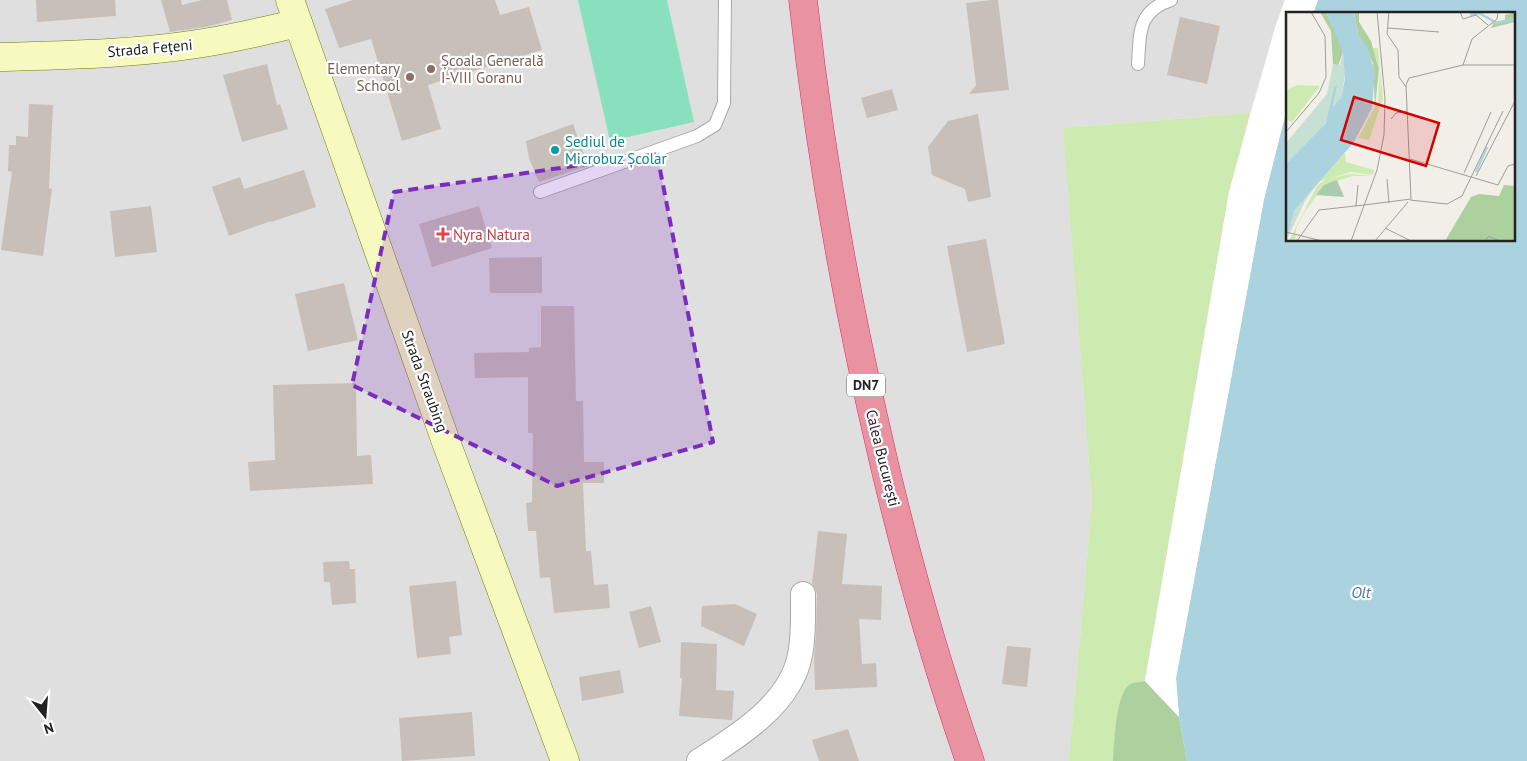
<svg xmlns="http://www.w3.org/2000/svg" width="1527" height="761" font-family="'PT Sans',sans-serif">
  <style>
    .residential { fill: #e0dfdf }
    .grass { fill: #cdebb0 }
    .forest { fill: #add19e }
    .pitch { fill: #88e0be }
    .water { fill: #aad3df }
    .pier { fill: #fff }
    .building { fill: #c7bfb8 }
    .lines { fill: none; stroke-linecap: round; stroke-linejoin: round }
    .lane-casing { stroke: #a9a9a9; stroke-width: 14 }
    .street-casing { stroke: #a9a9a9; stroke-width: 26 }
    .secondary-casing { stroke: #707d05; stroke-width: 29 }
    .highway-casing { stroke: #dc2a67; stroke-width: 29 }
    .lane { stroke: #fff; stroke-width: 12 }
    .street { stroke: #fff; stroke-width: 24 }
    .secondary { stroke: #f7fabf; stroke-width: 28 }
    .highway { stroke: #e892a2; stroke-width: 28 }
    .marked { fill: #7b2cbf; fill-opacity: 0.2; stroke: #7b2cbf; stroke-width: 4; stroke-dasharray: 10 6; stroke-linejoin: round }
    .education-dot { fill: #8d6e63; stroke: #fff; stroke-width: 2 }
    .culture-dot { fill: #0f9aa8; stroke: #fff; stroke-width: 2 }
    .health-dot { fill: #e0444e; stroke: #fff; stroke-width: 2 }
    .labels { text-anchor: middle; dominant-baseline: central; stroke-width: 4.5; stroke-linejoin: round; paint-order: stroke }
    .shield { fill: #fff; stroke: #646464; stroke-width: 1 }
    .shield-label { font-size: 14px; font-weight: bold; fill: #222 }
    .street-label { font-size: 15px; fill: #222; stroke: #fff }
    .education-label { font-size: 15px; fill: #785e54; stroke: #fff; text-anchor: start }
    .culture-label { font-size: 15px; fill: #0d838f; stroke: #fff; text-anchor: start }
    .health-label { font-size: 15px; fill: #be3a42; stroke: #fff; text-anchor: start }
    .water-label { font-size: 16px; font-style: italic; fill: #4a7aab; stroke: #fff }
    .inset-river { fill: none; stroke: #aad3df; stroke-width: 2.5 }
    .inset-road { fill: none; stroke: #9f9d99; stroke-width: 1 }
    .view { fill: #d40000; fill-opacity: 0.15; stroke: #d40000; stroke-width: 2.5 }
    .inset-edge { fill: none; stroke: #222; stroke-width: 2.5 }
  </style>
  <rect width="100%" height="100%" fill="#f2efe9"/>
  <path class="residential" d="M0 0H1285L1275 28 1250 113 1063 128 1092 503 1069 761H0Z"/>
  <path class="grass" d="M1250 113 1229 192 1145 681 1131 684 1119 708 1113 761H1069L1092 503 1063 128Z"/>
  <path class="forest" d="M1145 681 1179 717 1187 761H1113C1114 744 1116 694 1129 685 1133 682 1140 682 1145 681Z"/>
  <path class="pitch" d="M578 0H667L694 122 610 141Z"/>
  <path class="water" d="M1318 0H1527V761H1187L1179 717 1176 678 1264 199 1287 108V240H1513V14H1313Z"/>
  <path class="pier" d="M1285 0H1318L1313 14H1287V108L1264 199 1176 678 1179 717 1145 681 1229 192 1275 28Z"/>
  <g class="building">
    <path d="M36 0H115L116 16 37 22Z"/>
    <path d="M161 0H181L182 5 202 0H227L232 20 206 27 170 32Z"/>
    <path d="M353 0H495L500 15 529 7 542 50 428 85 441 129 402 141 371 39 339 48 325 9Z"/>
    <path d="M992 0H998L1009 90 969 94 976 85 966 3Z"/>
    <path d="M1180 17 1220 26 1207 84 1167 75Z"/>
    <path d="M267 64 277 105 280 104 288 129 242 142 223 75Z"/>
    <path d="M892 89 898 110 867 118 861 98Z"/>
    <path d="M29 104 53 105 49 188 52 189 43 256 1 250 12 172 8 171 9 145H16V136L28 137Z"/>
    <path d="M978 114 991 197 968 202 965 189 932 175 928 147 948 121Z"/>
    <path d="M573 124 588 166 539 182 529 158 526 141Z"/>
    <path d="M304 170 316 207 271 222V221L229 236 212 187 240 177 244 189Z"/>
    <path d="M151 206 157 252 115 257 110 211Z"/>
    <path d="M479 206 492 248 432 267 419 224Z"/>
    <path d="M986 239 1005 344 967 352 947 246Z"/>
    <path d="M542 257V293H490L489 258Z"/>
    <path d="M344 283 358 340 308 351 295 294Z"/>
    <path d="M541 306H574L576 401H583L584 462H604V483H583L586 551H591L594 585 608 584 610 608 554 613 550 577 540 578 536 531H528L526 503 532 502 533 433H528V377L475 378 474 353 529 352V348L541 347Z"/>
    <path d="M356 383 357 456 371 455 373 484 250 491 248 462 275 460 273 385Z"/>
    <path d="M818 531 847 534 842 584 882 586 881 620 859 619 862 664 876 663 877 687 815 690 814 657 816 633 817 594 815 588 812 584Z"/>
    <path d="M349 561 350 569H355L356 603 332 605 330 582H324L323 562Z"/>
    <path d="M456 581 462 635 449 637 451 654 417 658 409 586Z"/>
    <path d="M735 604 757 614 744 646 701 626 702 606Z"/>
    <path d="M651 606 661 642 639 648 629 612Z"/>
    <path d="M681 642 717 644 716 690 734 691 732 720 679 716 682 678H680Z"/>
    <path d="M1007 646 1031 648 1027 687 1002 684Z"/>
    <path d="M620 670 624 693 582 701 579 677Z"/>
    <path d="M472 712 475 756 402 761 399 718Z"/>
    <path d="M848 729 859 761H819L812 740Z"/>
  </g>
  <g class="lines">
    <defs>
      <g id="lane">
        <path d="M1138 64C1140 34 1137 11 1171 0"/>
        <path d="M540 192 697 136 715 125 724 103 725 0"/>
      </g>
      <path id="street" d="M699 761C737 737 791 704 800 655 804 635 803 614 803 594"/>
      <g id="secondary">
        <path d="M290 0 446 442 565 761"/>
        <path d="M0 57C66 55 132 54 197 44 231 39 265 31 298 23"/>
      </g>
      <path id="highway" d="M803 0C820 156 848 311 884 463 908 564 936 664 970 761"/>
    </defs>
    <use href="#lane" class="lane-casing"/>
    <use href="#street" class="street-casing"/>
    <use href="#secondary" class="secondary-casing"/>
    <use href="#highway" class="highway-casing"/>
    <use href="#lane" class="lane"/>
    <use href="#street" class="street"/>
    <use href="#secondary" class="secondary"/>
    <use href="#highway" class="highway"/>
  </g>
  <path class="marked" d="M657 154 713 442 557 486 352 385 394 192Z"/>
  <g class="education-dot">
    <circle cx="431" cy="69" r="5"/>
    <circle cx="410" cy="77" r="5"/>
  </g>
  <circle class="culture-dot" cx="555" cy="150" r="5"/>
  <path class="health-dot" d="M440.5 226.5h5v5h5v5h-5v5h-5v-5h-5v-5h5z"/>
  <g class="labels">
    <rect class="shield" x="847" y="373.5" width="38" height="23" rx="4"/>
    <g class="shield-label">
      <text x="866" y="385">DN7</text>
    </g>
    <g class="street-label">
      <text transform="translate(150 48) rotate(-5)">Strada Fețeni</text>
      <text transform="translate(425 381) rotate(70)">Strada Straubing</text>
      <text transform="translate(883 458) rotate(76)">Calea București</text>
    </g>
    <g class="education-label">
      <text x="441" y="60">Școala Generală<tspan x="441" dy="17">I-VIII Goranu</tspan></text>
      <text x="400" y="68" text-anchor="end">Elementary<tspan x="400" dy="17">School</tspan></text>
    </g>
    <g class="culture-label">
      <text x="565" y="141">Sediul de<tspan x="565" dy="17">Microbuz Școlar</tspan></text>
    </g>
    <g class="health-label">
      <text x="453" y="234">Nyra Natura</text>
    </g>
    <g class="water-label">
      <text x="1361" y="592">Olt</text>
    </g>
  </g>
  <g transform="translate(1286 12)">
    <rect width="229" height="229" fill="#f2efe9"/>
    <path d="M87 36H92L97 86 83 128 72 126 92 89 94 58ZM11 73 34 74 6 110 0 108V78ZM59 141 60 150 88 158 87 163 65 160 34 169ZM65 162 87 164H67L38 173 18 201 10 217 9 229H3L31 174 40 167Z" fill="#cdebb0"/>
    <path d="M34 0H40L55 33 57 40 52 54 47 52 45 19ZM68 0H73V10L85 29 93 57 89 96 87 51 72 22ZM229 0V10L205 16 208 10 219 8V3ZM218 173 229 174V229H159L185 185 193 182 213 184Z" fill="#add19e"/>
    <path d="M57 40 59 63 55 86 47 96 50 74 40 111 0 152V131L41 82 47 52 54 53ZM30 173 19 189 2 225V213L8 199Z" fill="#c6e0d4"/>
    <path d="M51 168 58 185 30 183 38 173Z" fill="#aacbaf"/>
    <path d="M40 0H68L72 22 81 35 89 60 86 96 68 130 8 199 0 229V152L40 111 48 76 51 72 47 95 55 86 59 67 57 40Z" fill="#aad3df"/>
    <path class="inset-river" d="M184 3 193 1 211 11 229 7M190 160 201 135"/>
    <path class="inset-road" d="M103 0 101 22 112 38 113 65 120 75M174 0 177 7 190 3 202 13M102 16 153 20M177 53 186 27 211 7 212 0M105 107 110 101 121 99M0 120 33 81 40 65 39 24 25 0M124 147 212 173 222 154 229 152M178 161 205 100M190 164 229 89M101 167 103 191M124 188 161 192 176 184 217 99M78 193 125 187 120 73 123 66 177 53H229M70 194 72 173M99 216 125 229M0 220 36 229M11 229 33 198 78 193M65 229 91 158 98 123 99 87 91 0M89 229 122 190M199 229 203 224 213 229"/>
    <path class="view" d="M68 85 153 111 140 154 55 128Z"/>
    <rect width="229" height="229" class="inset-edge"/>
  </g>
  <g transform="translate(45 716) rotate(163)" stroke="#ffffff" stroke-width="4" paint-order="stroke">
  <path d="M0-4L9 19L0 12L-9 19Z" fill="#222222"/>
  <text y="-8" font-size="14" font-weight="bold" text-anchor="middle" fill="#222222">N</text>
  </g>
</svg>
